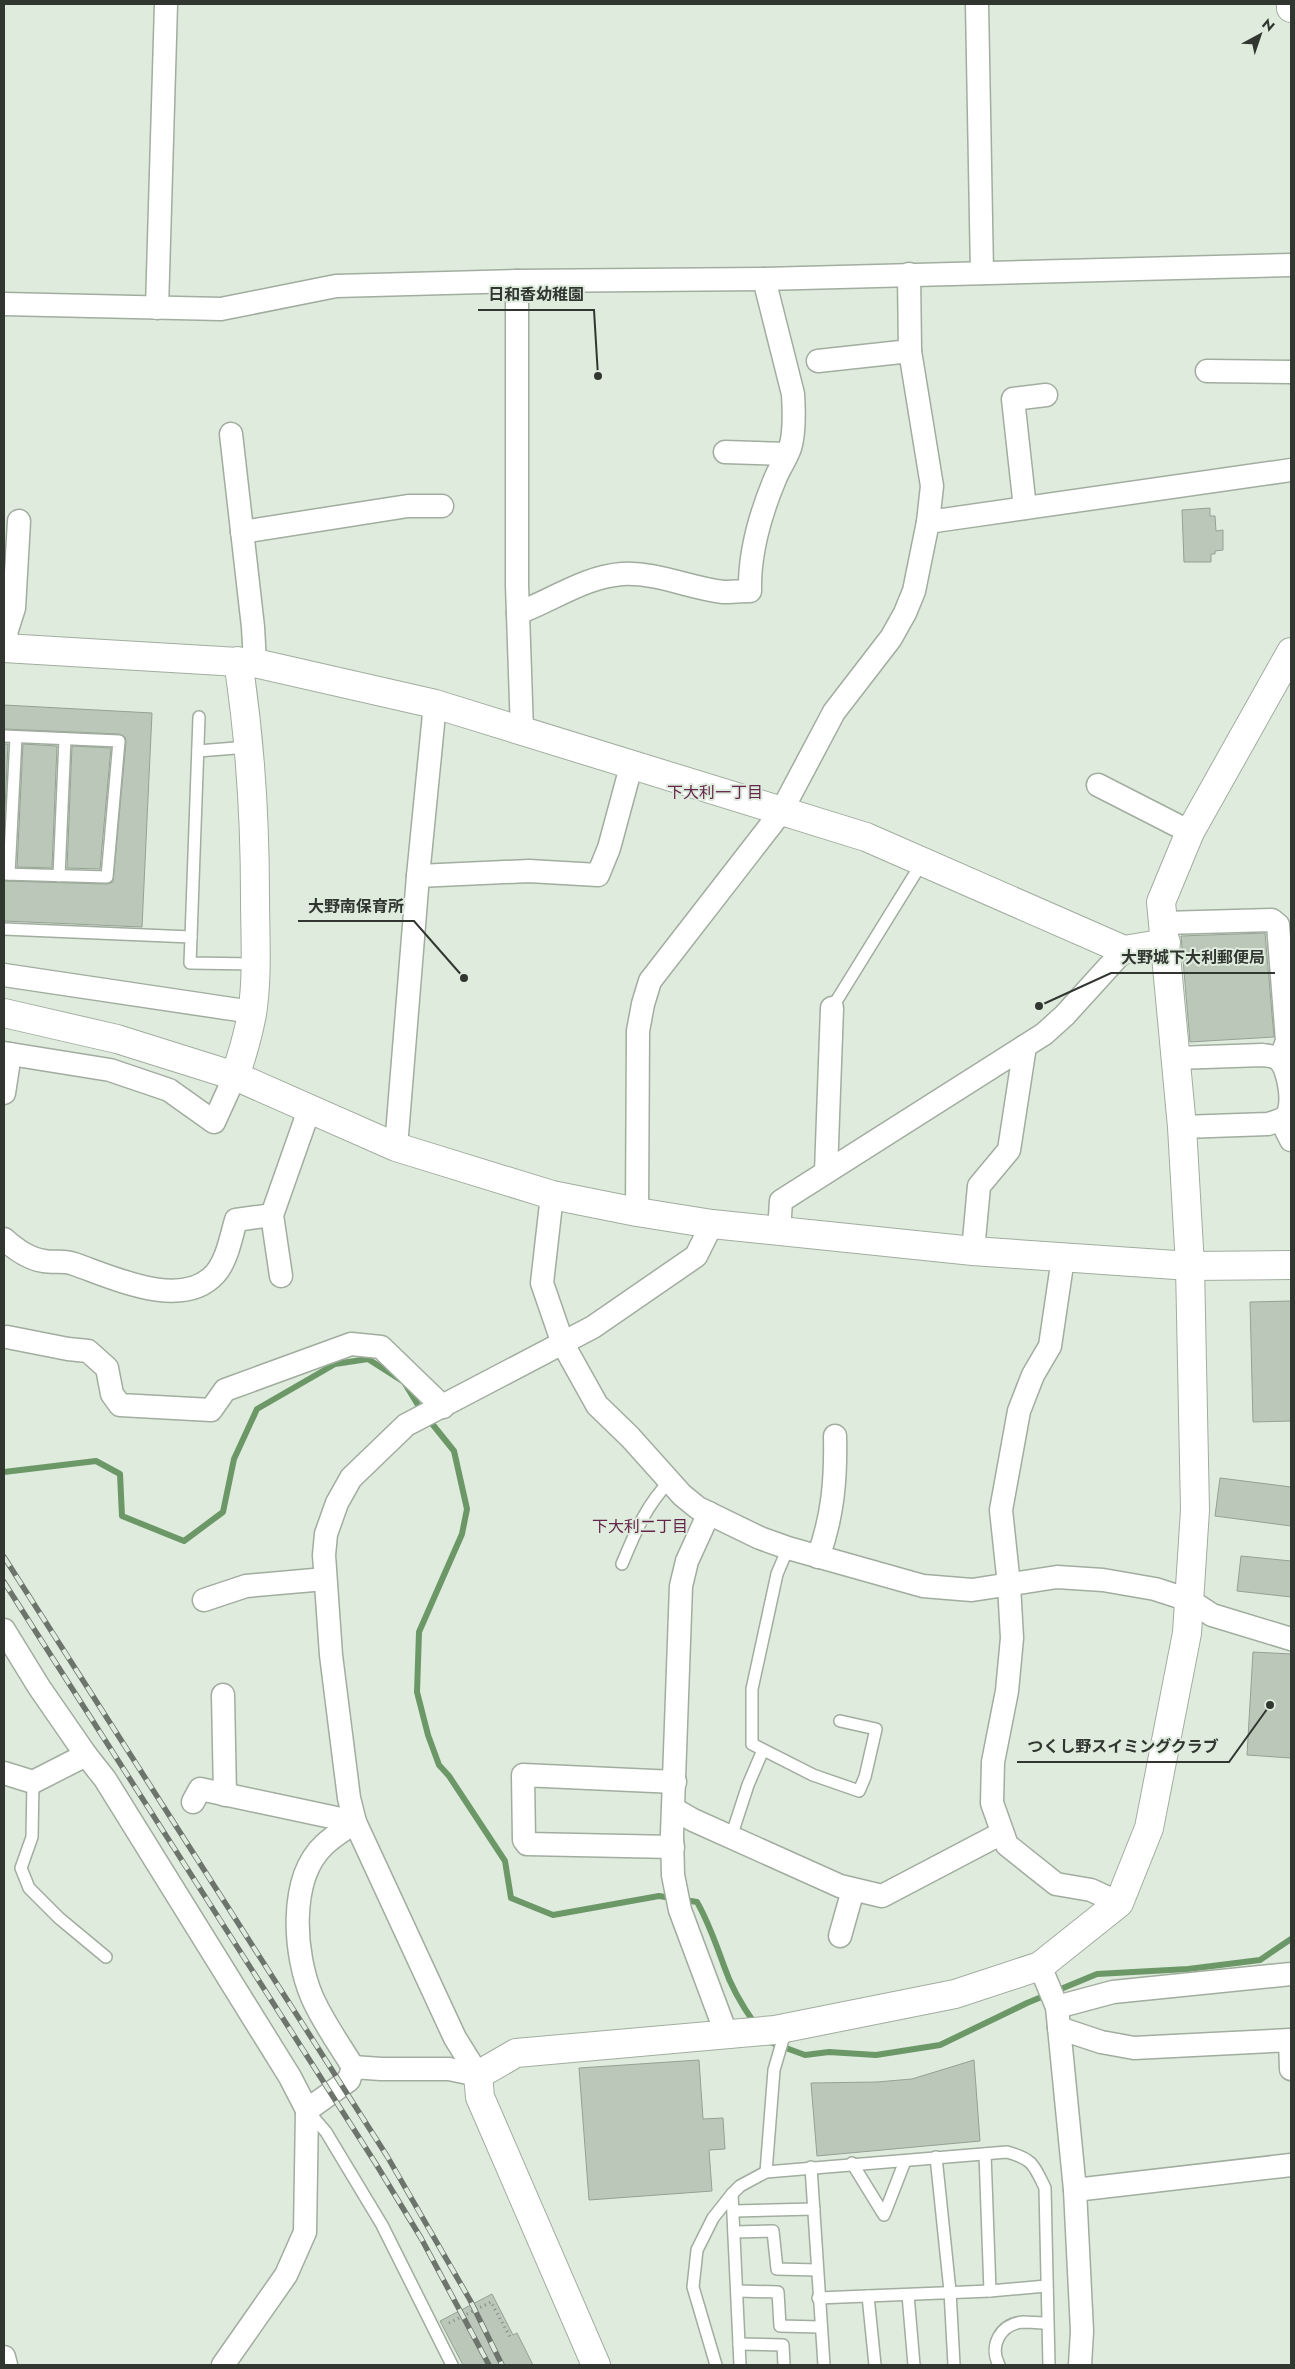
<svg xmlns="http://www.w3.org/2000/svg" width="1295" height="2369" font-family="Jost,'Noto Sans JP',sans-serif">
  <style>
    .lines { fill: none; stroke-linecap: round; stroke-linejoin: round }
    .stream { stroke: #6c9868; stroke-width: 6 }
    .building { fill: #bbc7b9; stroke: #95a194 }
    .service-casing { stroke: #a1ad9f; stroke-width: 14 }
    .minor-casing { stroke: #a1ad9f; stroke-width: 25 }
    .tertiary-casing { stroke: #a1ad9f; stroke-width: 30 }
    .path { stroke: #80897f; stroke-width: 3; stroke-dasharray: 1 4; stroke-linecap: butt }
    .service { stroke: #fff; stroke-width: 11 }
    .minor { stroke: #fff; stroke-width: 22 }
    .tertiary { stroke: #fff; stroke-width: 28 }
    .rail-casing { stroke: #6c746c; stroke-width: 5.5 }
    .rail { stroke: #deebdd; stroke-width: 4; stroke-dasharray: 11; stroke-linecap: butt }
    .labels { text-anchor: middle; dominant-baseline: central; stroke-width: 4; stroke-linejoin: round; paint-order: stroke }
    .neighbourhood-label { font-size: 16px; fill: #63264a; stroke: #deebdd }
    .leader { fill: none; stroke: #313631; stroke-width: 2 }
    .callout-dot { fill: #313631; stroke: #deebdd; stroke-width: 2 }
    .callout-label { font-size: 16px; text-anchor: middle; font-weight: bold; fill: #313631; stroke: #deebdd; stroke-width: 4; stroke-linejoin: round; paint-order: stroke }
  </style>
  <rect width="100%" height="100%" fill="#deebdd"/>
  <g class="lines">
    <g class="stream">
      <path d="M4 1472 96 1461 120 1474 122 1516 184 1541 223 1512 234 1459 257 1409 335 1364 368 1359 404 1382 421 1410 454 1451 467 1509 462 1534 419 1632 417 1692 428 1735 439 1765 449 1776 505 1861 511 1898 553 1915 659 1896 697 1902C709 1923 716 1944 724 1966 731 1987 743 2007 755 2024"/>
      <path d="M767 2041 805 2055 829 2052 876 2055 940 2045 1027 2003 1097 1974 1188 1969 1260 1960 1291 1939"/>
    </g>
  </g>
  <g class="building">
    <path d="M1210 508V516H1215L1216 531 1223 530V550L1215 551V554H1211V562H1184L1182 510Z"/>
    <path d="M4 705 152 713 142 927 4 921V881L107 884 113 882 126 742 125 737 119 734 4 729Z"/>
    <path d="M4 744H8L4 830Z"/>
    <path d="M23 744 57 746 52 868 17 867Z"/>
    <path d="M72 746 111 748 100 869 67 868Z"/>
    <path d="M1265 933 1274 1037 1190 1042 1181 936Z"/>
    <path d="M1291 1301V1421L1253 1422 1250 1302Z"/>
    <path d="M1220 1478 1291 1487V1526L1215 1516Z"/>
    <path d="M1241 1556 1291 1561V1597L1237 1591Z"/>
    <path d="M1253 1652 1291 1654V1758L1247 1755Z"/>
    <path d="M699 2060 703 2119 723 2118 725 2149 709 2150 712 2191 589 2200 579 2068Z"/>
    <path d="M974 2060 980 2141 817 2156 811 2083 877 2082 912 2079Z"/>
    <path d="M492 2294 513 2335 517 2333 533 2365H463L440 2321Z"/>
  </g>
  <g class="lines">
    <defs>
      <g id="service">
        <path d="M4 736 119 741 107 877 4 874"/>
        <path d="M198 751 248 747"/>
        <path d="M9 874 16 737"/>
        <path d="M59 876 65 739"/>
        <path d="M4 929 191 937 190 963 255 964"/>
        <path d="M191 937 199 717"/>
        <path d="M832 1008 923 861"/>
        <path d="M788 1548 777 1574 752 1689V1744L813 1775 859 1791 865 1777 876 1729 840 1721"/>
        <path d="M622 1564C635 1533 646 1505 670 1481"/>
        <path d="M33 1782 32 1837 21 1868 29 1888 59 1918 106 1957"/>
        <path d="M731 1837 748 1785 763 1750"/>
        <path d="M308 2111 326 2132 382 2225 452 2365"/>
        <path d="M985 2154 990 2291"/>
        <path d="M936 2157 950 2291 954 2365"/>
        <path d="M852 2163 884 2215 905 2161"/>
        <path d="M811 2167 824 2365"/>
        <path d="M766 2172 774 2070 786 2029"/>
        <path d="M732 2194 740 2365"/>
        <path d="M734 2211 814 2209"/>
        <path d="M734 2232 773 2231 777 2269 817 2270"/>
        <path d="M737 2291 778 2292 780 2326 820 2327"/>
        <path d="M908 2295 914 2365"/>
        <path d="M868 2296 875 2365"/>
        <path d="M818 2298 990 2291 1046 2286"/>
        <path d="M739 2344 783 2345 784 2365"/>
        <path d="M716 2365 693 2287 697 2250 713 2218 732 2194 740 2186 766 2172 1007 2152C1033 2159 1034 2165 1045 2188L1049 2365"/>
        <path d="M999 2365C989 2346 1000 2324 1023 2322 1031 2322 1039 2323 1047 2323"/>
      </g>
      <g id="minor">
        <path d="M977 4 982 273"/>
        <path d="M517 281V585L522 731"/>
        <path d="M4 304 221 309 336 286 517 281 764 279 1291 265"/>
        <path d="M157 308 166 4"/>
        <path d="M818 361 910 351"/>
        <path d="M1207 371 1291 372"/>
        <path d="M231 434 253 627 255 663"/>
        <path d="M725 452 786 454"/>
        <path d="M1025 508 1013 399 1046 395"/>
        <path d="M928 522 1291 470"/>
        <path d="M242 532 408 506H442"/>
        <path d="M518 613C553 600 584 577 622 574 657 572 689 588 723 592 732 592 741 591 750 591 749 552 760 515 775 479 779 469 786 459 790 448 795 433 794 410 793 394L764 279"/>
        <path d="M4 648 7 630 14 608 19 521"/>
        <path d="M1098 785 1190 832"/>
        <path d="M418 876 529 871 598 875 609 848 632 763"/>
        <path d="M1163 923 1272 920 1278 925 1287 1041 1280 1060"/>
        <path d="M4 975 252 1012"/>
        <path d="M4 1053 110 1070 169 1090 214 1122 235 1076"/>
        <path d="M1176 1058 1262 1055C1269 1056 1276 1056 1280 1061 1289 1070 1295 1107 1286 1116 1281 1121 1274 1122 1268 1124L1182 1127"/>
        <path d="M4 1093 10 1054"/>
        <path d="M1281 1120 1291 1140"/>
        <path d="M396 1147 418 876 435 704"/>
        <path d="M826 1172 832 1008"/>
        <path d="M552 1195 542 1283 563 1344 597 1405 630 1437 682 1495 698 1508 760 1538 788 1548 923 1586 972 1590 1057 1577 1103 1580 1155 1589 1189 1600 1212 1615 1291 1639"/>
        <path d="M637 1212 638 1031 643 1004 650 981 781 812 834 712 891 638 905 613 914 591 928 522 932 486 910 351 909 274"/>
        <path d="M779 1231 781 1201 1044 1034 1065 1015 1124 950"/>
        <path d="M4 1239C15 1249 28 1259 44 1261 54 1263 64 1260 74 1264 112 1277 182 1311 215 1274 227 1261 231 1237 236 1220L272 1215"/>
        <path d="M973 1251 979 1186 1009 1150 1025 1046"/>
        <path d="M1063 1258 1050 1346 1033 1375 1019 1411 1001 1510 1009 1585 1012 1638 1007 1691 993 1762 992 1803 1007 1845 1056 1884 1091 1890 1119 1903"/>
        <path d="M281 1276 272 1215 309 1110"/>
        <path d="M7 1337 68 1349 88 1351 107 1368 112 1394 120 1405 211 1410 225 1390 351 1344 381 1347 443 1407"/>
        <path d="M709 1513 687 1561 681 1586 672 1834 673 1875 680 1910 726 2033"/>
        <path d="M818 1557C833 1517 836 1478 835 1436"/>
        <path d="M204 1600 246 1586 325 1579"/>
        <path d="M4 1630 39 1687 86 1755"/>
        <path d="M223 1695 225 1795"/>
        <path d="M4 1773 33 1782 86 1755 105 1779 290 2077 307 2110 305 2232 286 2275 223 2365"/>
        <path d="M193 1802 200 1789 355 1822"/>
        <path d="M674 1809 693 1820 840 1886 882 1896 1002 1833"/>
        <path d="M673 1847 527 1844 524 1840 523 1775 675 1782"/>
        <path d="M840 1936 853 1890"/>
        <path d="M1040 1966 1057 2007 1075 2190 1082 2331 1080 2365"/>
        <path d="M1057 2007 1113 1992 1291 1974"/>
        <path d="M1059 2028 1101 2042 1134 2048 1290 2040 1291 2069"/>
        <path d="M353 2067C339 2044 323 2022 312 1997 294 1955 288 1879 324 1845 333 1836 345 1829 355 1822"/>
        <path d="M478 2075 455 2038 355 1822 349 1798 331 1655 324 1555 326 1534 337 1503 351 1478 406 1425 593 1327 696 1256 712 1224"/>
        <path d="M307 2110 349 2080 353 2067 381 2069H449L478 2075"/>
        <path d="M1075 2190 1291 2165"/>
        <path d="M4 2357 6 2365"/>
      </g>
      <g id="tertiary">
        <path d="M1291 4V8"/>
        <path d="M4 648 255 663 435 704 866 837 1124 950 1166 943"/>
        <path d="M4 1013 117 1039 235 1076 396 1147 552 1195 637 1212 712 1224 973 1251 1190 1266 1291 1265"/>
        <path d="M235 1076C242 1056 248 1035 252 1014 258 976 255 935 255 896 255 817 250 739 238 661"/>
        <path d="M596 2365 480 2097 478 2075 516 2053 775 2030 955 1994 1040 1966 1119 1903 1149 1828 1187 1633 1195 1510 1190 1266 1182 1127 1161 902 1190 832 1291 652"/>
      </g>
    </defs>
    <use href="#service" class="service-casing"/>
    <use href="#minor" class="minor-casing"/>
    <use href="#tertiary" class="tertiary-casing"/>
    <path class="path" d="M449 2323 491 2302 510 2337"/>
    <use href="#service" class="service"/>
    <use href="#minor" class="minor"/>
    <use href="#tertiary" class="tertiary"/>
    <defs>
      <g id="rail">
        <path d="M4 1557 387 2156 470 2300 502 2365"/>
        <path d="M4 1582 376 2164 421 2238 489 2365"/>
      </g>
    </defs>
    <use href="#rail" class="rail-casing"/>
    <use href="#rail" class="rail"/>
  </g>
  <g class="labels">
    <g class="neighbourhood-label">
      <text x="715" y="792">下大利一丁目</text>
      <text x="640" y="1526">下大利二丁目</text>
    </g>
  </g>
  <path class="leader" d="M598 376L594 310H478M464 978L414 921H298M1039 1006L1111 973H1275M1270 1705L1229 1762H1017"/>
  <g class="callout-dot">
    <circle cx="598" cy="376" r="5"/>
    <circle cx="464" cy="978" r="5"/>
    <circle cx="1039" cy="1006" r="5"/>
    <circle cx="1270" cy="1705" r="5"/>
  </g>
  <g class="callout-label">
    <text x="536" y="300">日和香幼稚園</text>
    <text x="356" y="912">大野南保育所</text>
    <text x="1193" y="963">大野城下大利郵便局</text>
    <text x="1123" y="1752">つくし野スイミングクラブ</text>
  </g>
  <rect width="1295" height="2369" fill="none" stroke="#313631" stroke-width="10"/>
  <g transform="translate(1260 35) rotate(40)" stroke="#deebdd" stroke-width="4" paint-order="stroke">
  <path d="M0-4L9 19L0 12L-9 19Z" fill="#313631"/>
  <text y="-8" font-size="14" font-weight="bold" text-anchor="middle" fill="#313631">N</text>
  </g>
</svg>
